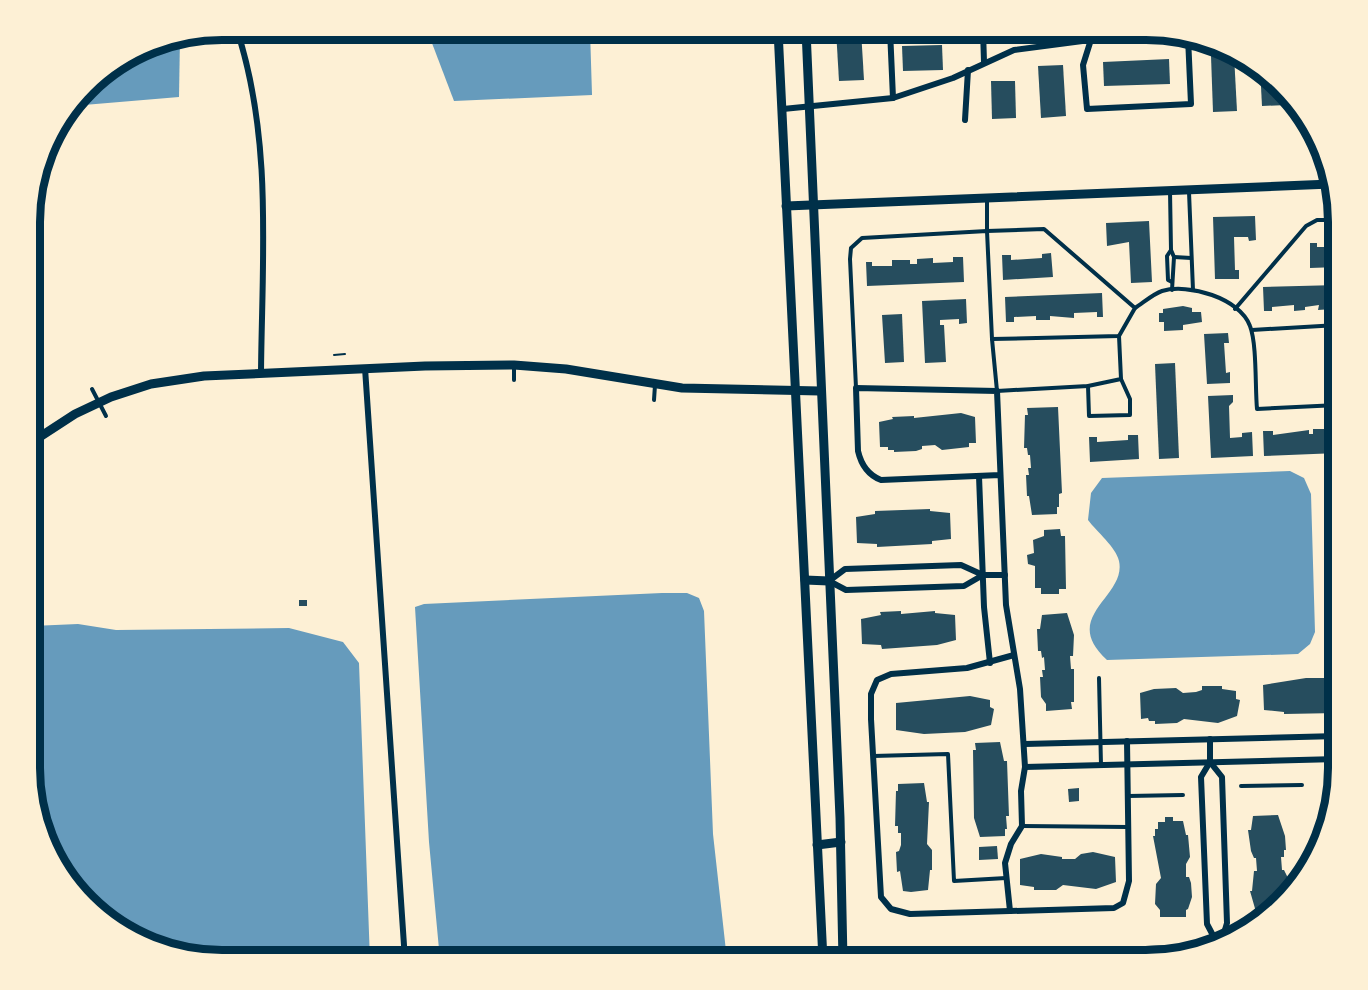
<svg xmlns="http://www.w3.org/2000/svg" width="1368" height="990" font-family="'PT Sans',sans-serif">
  <style>
    .water { fill: #669bbc }
    .building { fill: #264d5e }
    .lines { fill: none; stroke-linecap: round; stroke-linejoin: round }
    .path { stroke: #003049; stroke-width: 2 }
    .service { stroke: #003049; stroke-width: 4 }
    .minor { stroke: #003049; stroke-width: 6 }
    .tertiary { stroke: #003049; stroke-width: 9 }
    .rim { fill: none; stroke: #003049; stroke-width: 8 }
  </style>
  <rect width="100%" height="100%" fill="#fdf0d5"/>
  <g class="water">
    <path d="M427 30H590L592 95 454 101Z"/>
    <path d="M180 37 179 97 72 106 96 77 160 40Z"/>
    <path d="M1290 471 1304 478 1311 494 1315 632 1310 644 1298 654 1107 660C1059 616 1127 597 1119 561 1116 547 1097 532 1088 520L1091 493 1102 478Z"/>
    <path d="M662 593H687L699 598 704 611 713 834 727 960H440L429 842 415 607 424 604Z"/>
    <path d="M78 624 116 630 289 628 343 642 359 663 370 960H210L149 945 105 920 56 864 32 792V626Z"/>
  </g>
  <g class="building">
    <path d="M836 30H861L864 80 839 81Z"/>
    <path d="M942 45 943 70 903 71 902 46Z"/>
    <path d="M1234 55 1237 111 1213 112 1211 56Z"/>
    <path d="M1169 59 1170 84 1104 86 1103 62Z"/>
    <path d="M1063 65 1066 116 1041 118 1038 66Z"/>
    <path d="M1260 68 1287 99V105L1262 106Z"/>
    <path d="M991 81H1015L1016 118 992 119Z"/>
    <path d="M1255 216 1256 240 1249 241 1248 237H1234L1235 270H1239V279H1215L1213 217Z"/>
    <path d="M1149 221 1152 282 1131 283 1129 242 1107 246 1106 223Z"/>
    <path d="M1310 243H1317V247H1338V267L1310 268Z"/>
    <path d="M1051 253 1053 277 1003 280 1002 255H1011V260L1042 258V254Z"/>
    <path d="M953 257H963L964 282 867 286 866 262H872V266H892V260H910V264H917V259L933 258V263L953 262Z"/>
    <path d="M1338 285V304L1332 305V309L1318 310 1319 305 1305 307V310L1294 311V305L1272 307V311H1264L1263 287Z"/>
    <path d="M1102 293 1103 317H1097V312L1074 313V318L1050 316V320H1036V316L1014 317V322H1006L1005 297Z"/>
    <path d="M966 299 967 323 959 324V319L940 320V325H944L946 362 925 363 922 301Z"/>
    <path d="M1183 306 1192 308V312H1201L1202 322 1183 325V330L1164 331V322H1159V313H1163V309Z"/>
    <path d="M902 314 904 362 885 363 882 315Z"/>
    <path d="M1228 333 1229 343H1224L1226 373 1230 372V383L1207 384 1204 334Z"/>
    <path d="M1175 363 1179 458 1159 459 1155 364Z"/>
    <path d="M1233 395V402L1229 406 1230 438 1242 437V433L1252 432 1253 456 1211 458 1208 396Z"/>
    <path d="M1058 407 1062 493 1059 494V507H1057V514L1032 515 1029 496H1027L1026 475H1029L1028 468H1031L1030 455H1028L1027 448H1024L1025 415H1028L1027 408Z"/>
    <path d="M961 413 975 417 976 443H969V447L942 450 935 445 922 446V449L916 451 894 452V450H888V447H880L879 422 893 419 892 417 914 416V418Z"/>
    <path d="M1313 429H1329L1330 433H1338V453L1264 456 1263 431H1273V435L1309 430V434H1313Z"/>
    <path d="M1128 435H1138L1139 459 1090 462 1089 437H1097V442L1128 440Z"/>
    <path d="M1331 471H1338V567H1334V560H1331L1327 545 1331 512H1328V505H1325V491L1328 479H1331Z"/>
    <path d="M930 509V511L950 513 951 539 932 541V544L877 547V544L857 543 856 517 875 514V511Z"/>
    <path d="M1060 529 1061 536H1065L1066 589H1059V594H1041V588H1035V566L1028 564 1027 555 1034 553 1033 540 1044 536V530Z"/>
    <rect x="299" y="600" width="8" height="6"/>
    <path d="M901 611V614L935 611V613L955 615 956 640 937 645 882 649 881 645 862 644 861 619 881 615 880 612Z"/>
    <path d="M1067 613 1074 635 1073 656H1070L1071 669H1074V702H1071L1072 709 1046 711V704L1041 697 1040 677H1043L1042 670H1045L1044 657 1042 658 1041 651H1038L1037 629H1040L1042 615Z"/>
    <path d="M1306 678H1338V713L1284 714V712L1264 710 1263 685Z"/>
    <path d="M1202 686H1222V689L1236 691V699L1240 700 1237 716 1218 723 1184 719 1177 723 1155 724V721H1149L1148 718 1141 719 1140 693 1154 689 1176 688 1183 693 1196 692 1202 690Z"/>
    <path d="M970 696 990 700V707L994 709 991 725 965 732 924 734 896 730V703Z"/>
    <path d="M1000 742 1004 761H1007L1009 816H1006L1007 829H1005V836L980 837 974 818 973 750H976L975 743Z"/>
    <path d="M924 783 927 802H929L927 844 932 850V870H930L928 890 911 892 903 891 900 871 897 872 896 852 899 851 901 845V833H898V826H895L896 791H898V784Z"/>
    <path d="M1079 788V801L1069 802 1068 789Z"/>
    <path d="M1278 815 1285 836 1286 850H1284V857H1281L1282 870H1284L1287 876V890L1286 895 1266 912H1256L1250 891H1252L1254 871H1257L1256 858H1254L1251 851 1248 830H1251L1253 816Z"/>
    <path d="M1165 817H1173V821H1183L1186 835H1188L1190 857 1186 864V877H1189L1191 883 1192 897 1188 909 1186 910V917H1160V910L1155 904 1156 884 1161 878 1153 836H1155V829H1158V822H1165Z"/>
    <path d="M997 846 998 859 979 860V847Z"/>
    <path d="M1093 852 1115 857 1116 882 1096 889 1063 885 1056 890H1034V887L1020 885V859L1041 854 1062 857V859H1075L1081 854Z"/>
  </g>
  <g class="lines">
    <path class="path" d="M334 355 345 354"/>
    <g class="service">
      <path d="M1170 191 1171 250 1174 257 1172 290"/>
      <path d="M1189 192 1193 290"/>
      <path d="M987 198V231L1044 229 1135 308 1119 336 992 339"/>
      <path d="M1171 250 1167 256 1168 280 1172 282"/>
      <path d="M1174 257 1191 258"/>
      <path d="M1135 308C1143 303 1153 294 1162 291 1188 283 1240 298 1250 326 1257 344 1255 387 1257 409L1338 405"/>
      <path d="M1235 309 1306 226 1317 220H1338"/>
      <path d="M1252 330 1338 325"/>
      <path d="M514 380V366"/>
      <path d="M1088 386 1089 416 1130 415V399L1121 379"/>
      <path d="M856 388 850 259 851 248 862 238 987 231 992 339 997 391 1088 386 1121 379 1119 336"/>
      <path d="M92 389 106 416"/>
      <path d="M654 400 655 385"/>
      <path d="M1099 678 1101 765"/>
      <path d="M873 756 948 754 954 881 1006 878"/>
      <path d="M1241 786 1302 785"/>
      <path d="M1128 796 1183 795"/>
      <path d="M1022 826 1128 827"/>
    </g>
    <g class="minor">
      <path d="M237 30C273 141 262 258 261 373"/>
      <path d="M890 30 893 98"/>
      <path d="M983 30 984 62"/>
      <path d="M1094 30 1083 65 1087 109 1191 104 1188 37"/>
      <path d="M783 109 893 98 953 78 1014 50 1090 40 1189 37"/>
      <path d="M965 120 968 70"/>
      <path d="M365 368 405 960"/>
      <path d="M1000 475 881 480C868 475 861 464 858 451L856 388 997 391 1006 605 1020 689 1025 767 1021 791 1022 826 1011 844 1005 863 1010 911"/>
      <path d="M979 476 984 607 990 663"/>
      <path d="M983 575 964 586 846 590 829 581 845 569 961 565 983 575H1005"/>
      <path d="M1014 655 967 668 891 674 877 680 871 694V719L881 897 891 909 910 914 1114 908 1123 903 1129 881 1127 741"/>
      <path d="M1210 739V762L1201 777 1207 924 1217 943"/>
      <path d="M1025 744 1338 736"/>
      <path d="M1210 762 1222 777 1227 923 1221 943"/>
      <path d="M1025 767 1338 759"/>
    </g>
    <g class="tertiary">
      <path d="M778 30 823 960"/>
      <path d="M806 30 840 818 843 960"/>
      <path d="M786 206 1331 184"/>
      <path d="M32 442 75 414 111 397 151 384 204 376 425 366 514 365 566 369 682 388 820 391"/>
      <path d="M805 580 829 581"/>
      <path d="M817 845 841 842"/>
      <path d="M839 960 1193 949"/>
    </g>
  </g>
  <path d="M0 0H1368V990H0ZM222 40H1146A182 182 0 0 1 1328 222V768A182 182 0 0 1 1146 950H222A182 182 0 0 1 40 768V222A182 182 0 0 1 222 40Z" fill="#fdf0d5" fill-rule="evenodd"/>
  <path class="rim" d="M222 40H1146A182 182 0 0 1 1328 222V768A182 182 0 0 1 1146 950H222A182 182 0 0 1 40 768V222A182 182 0 0 1 222 40Z"/>
</svg>
